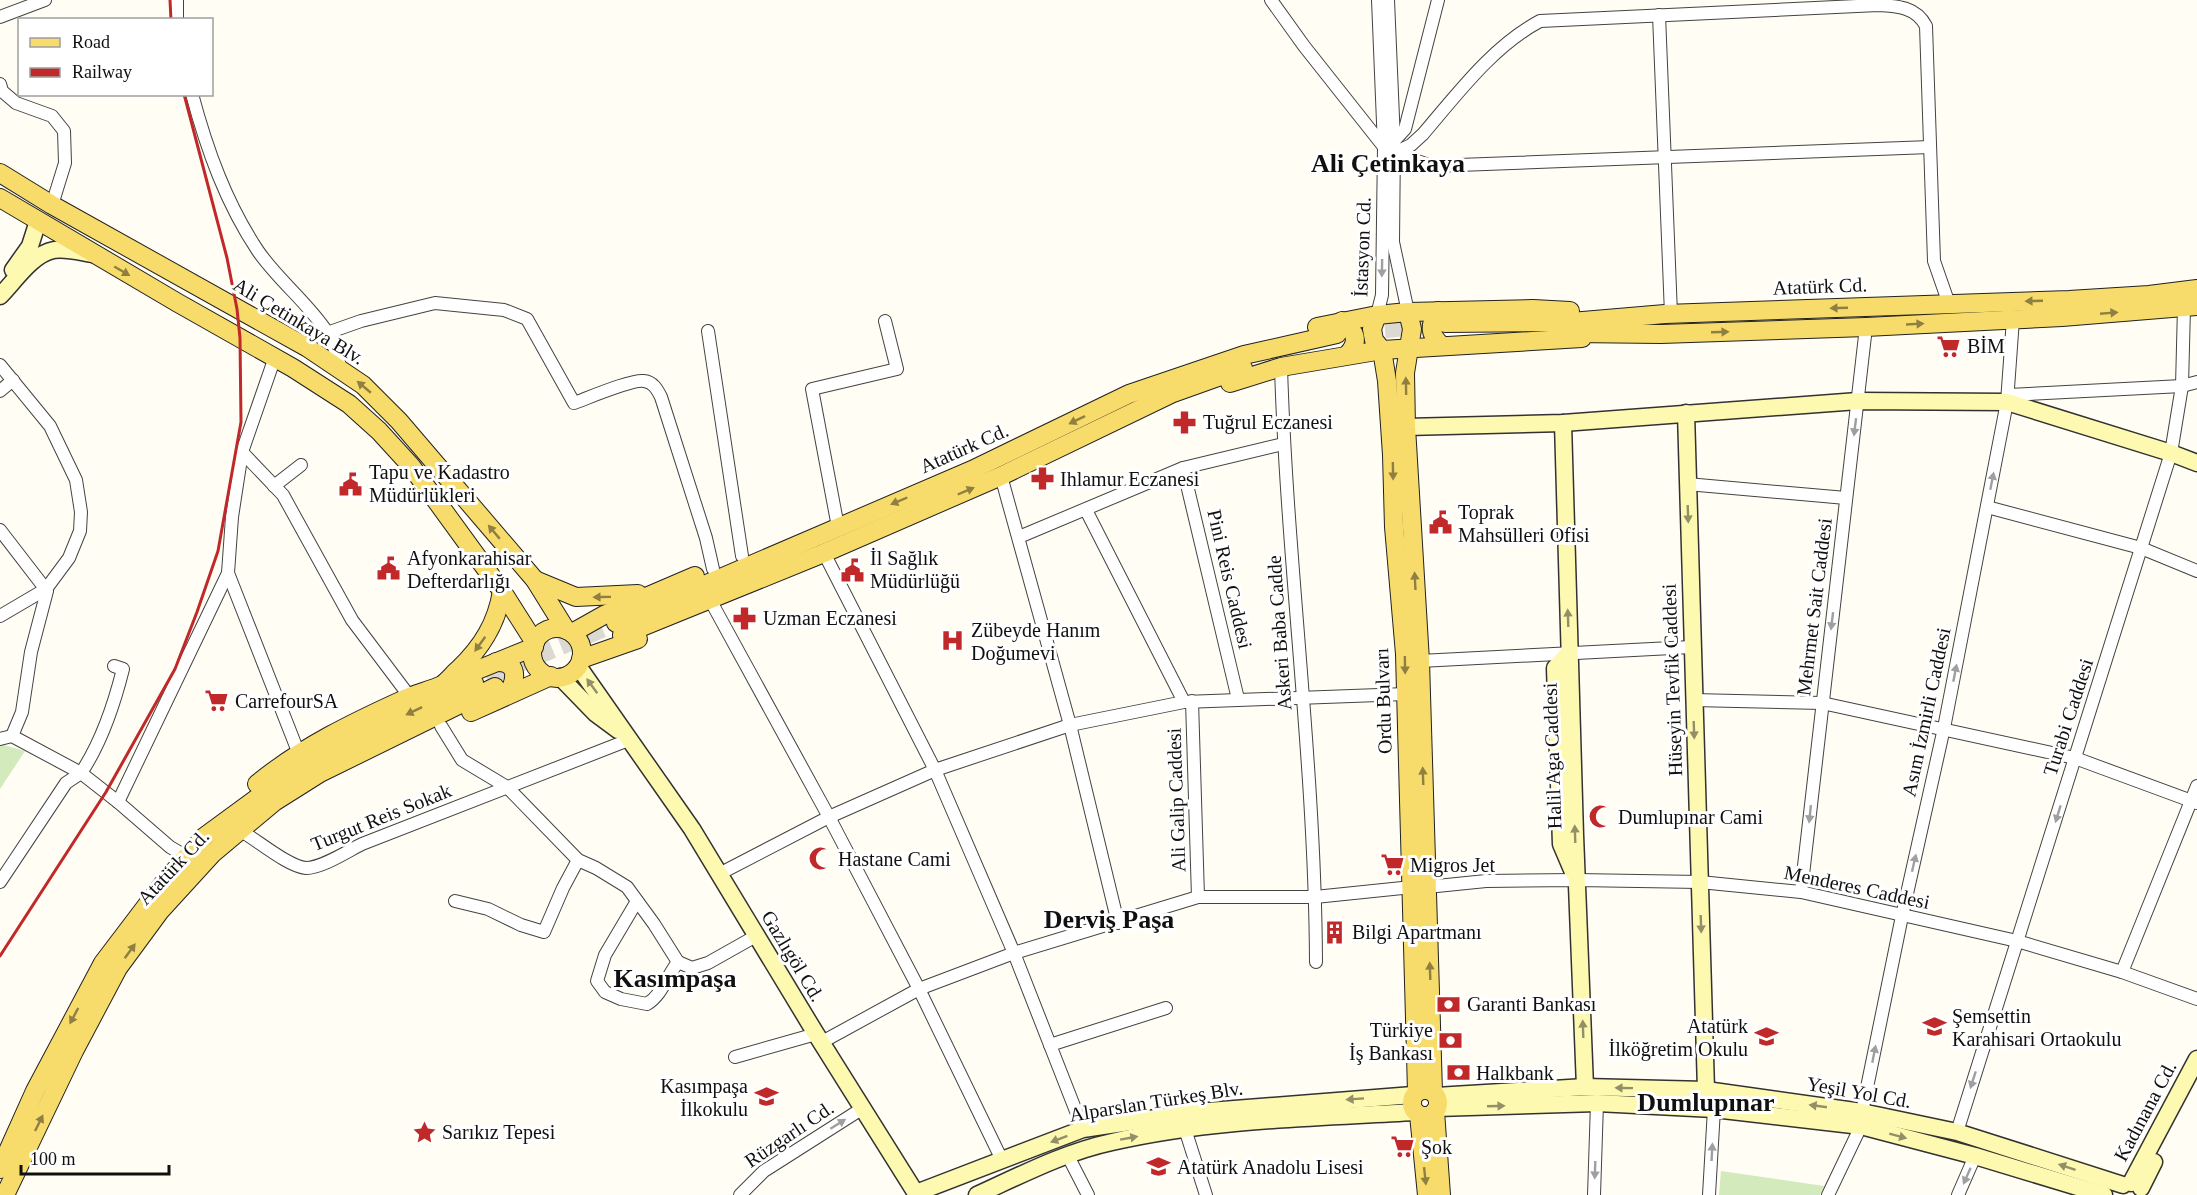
<svg xmlns="http://www.w3.org/2000/svg" width="2197" height="1195" font-family="'Times New Roman',serif">
  <style>
    .green { fill: #d2eabc }
    .lines { fill: none; stroke-linecap: round; stroke-linejoin: round }
    .primary-tunnel { stroke: #dbd9d2; stroke-width: 18; stroke-dasharray: 18 9; stroke-linecap: butt }
    .street-casing { stroke: #434343; stroke-width: 14 }
    .secondary-casing { stroke: #323232; stroke-width: 19 }
    .primary-casing { stroke: #212121; stroke-width: 20 }
    .street { stroke: #fff; stroke-width: 12 }
    .secondary { stroke: #fef9b0; stroke-width: 16 }
    .primary { stroke: #f7db6b; stroke-width: 18 }
    .rail { stroke: #c12829; stroke-width: 3 }
    .oneway { fill: #9f9f9f }
    .oneway2 { fill: #8f8042 }
    .oneway3 { fill: #939068 }
    .labels { text-anchor: middle; dominant-baseline: central; stroke-width: 6; stroke-linejoin: round; paint-order: stroke }
    .street-label { font-size: 20px; fill: #101010; stroke: #fff }
    .poi-label { font-size: 20px; fill: #101010; stroke: #fff; text-anchor: start }
    .district-label { font-size: 26px; font-weight: bold; fill: #101010; stroke: #fff }
  </style>
  <rect width="100%" height="100%" fill="#fffdf4"/>
  <g class="green">
    <path d="M0 744 25 751 0 789Z"/>
    <path d="M1721 1171 1824 1186 1820 1195H1719Z"/>
  </g>
  <g class="lines">
    <g class="primary-tunnel">
      <path d="M1358 332 1445 323"/>
      <path d="M486 677 616 623"/>
    </g>
    <defs>
      <g id="street">
        <path d="M177 0V20"/>
        <path d="M1271 0 1304 46 1384 147 1394 141 1405 129 1438 0"/>
        <path d="M1388 0 1394 141 1393 242 1408 312"/>
        <path d="M1659 15 1671 314"/>
        <path d="M0 17 45 0"/>
        <path d="M0 84 2 91 16 103 52 116 64 131 65 163 52 205"/>
        <path d="M192 94C207 150 226 203 258 251 278 280 308 303 327 332 334 343 337 358 342 371"/>
        <path d="M1394 153 1411 145 1423 134C1458 93 1493 46 1540 21L1878 5C1898 6 1916 7 1926 26L1934 261 1949 304"/>
        <path d="M1394 153 1432 166 1930 147"/>
        <path d="M1377 315 1382 295 1384 147 1378 0"/>
        <path d="M708 331 742 556"/>
        <path d="M327 333 361 321 435 303 504 310 527 319 574 403C588 398 632 379 644 381 653 382 657 389 661 397L706 538 713 569"/>
        <path d="M275 357 242 452 232 517 228 573 299 754"/>
        <path d="M0 365 50 426 76 480 81 512 80 531 69 558 46 589 0 616"/>
        <path d="M1281 367C1287 565 1315 763 1316 962"/>
        <path d="M0 391 13 380"/>
        <path d="M2008 395 2182 386 2197 382"/>
        <path d="M242 452 283 495 352 620 410 697"/>
        <path d="M1183 468 1238 699"/>
        <path d="M1001 476 1070 725 1118 923"/>
        <path d="M1687 484 1846 498"/>
        <path d="M274 486 301 465"/>
        <path d="M1987 507 2141 548 2197 571"/>
        <path d="M1086 510 1184 702"/>
        <path d="M838 527 812 389 897 369 885 321"/>
        <path d="M0 530 47 591 31 652 22 712 12 736"/>
        <path d="M1019 537 1183 468 1283 444"/>
        <path d="M824 553 935 770 1014 953 1083 1129"/>
        <path d="M714 607 829 817 919 989 1002 1160"/>
        <path d="M1420 661 1691 647"/>
        <path d="M1693 700 1822 703 2075 758 2197 803"/>
        <path d="M1192 701 1198 897"/>
        <path d="M441 726 462 760 507 787 578 860 596 868 627 887 654 924 678 962"/>
        <path d="M0 739 12 736 81 773C101 743 114 705 123 669L114 666"/>
        <path d="M118 802 228 573"/>
        <path d="M241 831C257 840 289 867 306 868 322 868 348 851 362 844L631 739"/>
        <path d="M719 874 829 817 935 770 1070 725 1184 702 1406 694"/>
        <path d="M0 882 66 783 81 773 118 802 170 847 187 857"/>
        <path d="M1427 887 1486 881 1577 880 1700 882 1801 892 2017 941 2122 972 2197 999"/>
        <path d="M1801 892 1866 327"/>
        <path d="M455 901 488 909 521 925 544 932 563 888 578 860"/>
        <path d="M637 901 605 955 597 981 605 992 621 999 647 1004C662 995 667 976 678 962"/>
        <path d="M678 962 692 968 708 963 756 936"/>
        <path d="M2122 972 2197 786"/>
        <path d="M822 1042 919 989 1014 953 1198 897H1315L1412 887"/>
        <path d="M1050 1045 1166 1008"/>
        <path d="M735 1057 816 1034"/>
        <path d="M1862 1112 1902 916 1944 728 2007 402 2013 319"/>
        <path d="M1185 1129 1206 1195"/>
        <path d="M1957 1132 2171 453 2182 386 2184 307"/>
        <path d="M1068 1156 1088 1195"/>
        <path d="M740 1195 764 1171 863 1108"/>
        <path d="M1594 1195 1597 1103"/>
        <path d="M1709 1195 1714 1109"/>
        <path d="M1828 1195 1861 1126"/>
        <path d="M1958 1195 1975 1156"/>
      </g>
      <g id="secondary">
        <path d="M13 270 30 246 38 221"/>
        <path d="M0 296C15 281 32 254 54 250 66 248 80 252 92 254"/>
        <path d="M1686 413 1706 1090"/>
        <path d="M1563 423 1575 835 1585 1087"/>
        <path d="M1406 427 1563 423 1858 401 2007 402 2171 453 2197 463"/>
        <path d="M1569 653 1555 668 1561 844 1573 872"/>
        <path d="M578 666 692 829 816 1034 917 1195"/>
        <path d="M560 677 595 713 618 730"/>
        <path d="M1436 1096 1585 1087 1706 1090 1862 1112 1957 1132 2123 1185"/>
        <path d="M1437 1108 1597 1103 1714 1109 1861 1126 1975 1156 2104 1195"/>
        <path d="M2131 1183 2197 1059"/>
        <path d="M2141 1188 2154 1162"/>
        <path d="M916 1193 1083 1129 1196 1112 1413 1095"/>
        <path d="M977 1195C1021 1175 1065 1152 1112 1142 1212 1119 1314 1118 1415 1112"/>
      </g>
      <g id="primary">
        <path d="M0 173 52 205 308 348 363 385 399 421 535 580 566 630"/>
        <path d="M0 198 178 303 293 368 349 404 379 431 411 466 502 591 535 643"/>
        <path d="M1438 311C1429 325 1429 334 1441 345"/>
        <path d="M1408 312 1412 329 1405 373 1406 427 1420 661 1433 1092"/>
        <path d="M1377 315 1372 329 1374 340 1382 350 1387 381 1392 455 1394 527 1405 654 1417 1092"/>
        <path d="M1342 321C1356 331 1360 342 1347 355"/>
        <path d="M1445 323 1571 322 1665 314 2069 300 2149 295 2197 289"/>
        <path d="M1317 327 1377 315 1408 312 1533 309 1570 311"/>
        <path d="M1570 333 1661 334 1866 327 2062 317 2197 306"/>
        <path d="M1230 383 1281 367 1382 350 1582 338"/>
        <path d="M535 580 576 597 638 594"/>
        <path d="M616 623 972 470 1129 394 1244 355 1337 334"/>
        <circle cx="557" cy="653" r="25"/>
        <path d="M572 633 604 615 695 576"/>
        <path d="M622 635 824 553 1001 476 1173 393 1243 368"/>
        <path d="M581 659 638 639"/>
        <path d="M496 662C519 661 517 680 507 695"/>
        <path d="M455 679 534 647"/>
        <path d="M471 712 551 676"/>
        <path d="M257 784C302 747 354 722 407 698 418 693 431 690 442 685 448 681 453 674 459 669 482 647 497 623 502 591"/>
        <circle cx="1425" cy="1103" r="13"/>
        <path d="M1435 1111 1441 1195"/>
        <path d="M1419 1115 1427 1195"/>
        <path d="M0 1169 35 1091 103 963 163 884 204 837 286 777 413 711 474 683"/>
        <path d="M5 1195 74 1051 118 968 160 911 213 853 274 802 320 773 495 687"/>
      </g>
    </defs>
    <use href="#street" class="street-casing"/>
    <use href="#secondary" class="secondary-casing"/>
    <use href="#primary" class="primary-casing"/>
    <use href="#street" class="street"/>
    <use href="#secondary" class="secondary"/>
    <use href="#primary" class="primary"/>
    <g class="rail">
      <path d="M170 0 171 20"/>
      <path d="M0 956 106 792 175 669 197 612 218 551 241 422 240 338 237 309 227 258 184 94"/>
    </g>
  </g>
  <defs><path id="oneway-solid" d="M-6-.8H1V-3.2L6.5 0L1 3.2V.8H-6Z" transform="scale(1.5)"/></defs>
  <g class="oneway">
    <use href="#oneway-solid" transform="translate(1382 268) rotate(91)"/>
    <use href="#oneway-solid" transform="translate(1855 427) rotate(97)"/>
    <use href="#oneway-solid" transform="translate(1992 481) rotate(-79)"/>
    <use href="#oneway-solid" transform="translate(1832 621) rotate(97)"/>
    <use href="#oneway-solid" transform="translate(1955 673) rotate(-79)"/>
    <use href="#oneway-solid" transform="translate(1810 814) rotate(96)"/>
    <use href="#oneway-solid" transform="translate(2058 814) rotate(107)"/>
    <use href="#oneway-solid" transform="translate(1914 863) rotate(-77)"/>
    <use href="#oneway-solid" transform="translate(1874 1054) rotate(-79)"/>
    <use href="#oneway-solid" transform="translate(1973 1080) rotate(108)"/>
    <use href="#oneway-solid" transform="translate(838 1124) rotate(-32)"/>
    <use href="#oneway-solid" transform="translate(1712 1152) rotate(-87)"/>
    <use href="#oneway-solid" transform="translate(1595 1170) rotate(92)"/>
    <use href="#oneway-solid" transform="translate(1967 1176) rotate(114)"/>
  </g>
  <g class="oneway2">
    <use href="#oneway-solid" transform="translate(122 271) rotate(30)"/>
    <use href="#oneway-solid" transform="translate(2034 301) rotate(178)"/>
    <use href="#oneway-solid" transform="translate(1839 308) rotate(178)"/>
    <use href="#oneway-solid" transform="translate(2109 313) rotate(-5)"/>
    <use href="#oneway-solid" transform="translate(1915 324) rotate(-3)"/>
    <use href="#oneway-solid" transform="translate(1720 332) rotate(-2)"/>
    <use href="#oneway-solid" transform="translate(1406 386) rotate(-91)"/>
    <use href="#oneway-solid" transform="translate(364 387) rotate(-140)"/>
    <use href="#oneway-solid" transform="translate(1077 420) rotate(154)"/>
    <use href="#oneway-solid" transform="translate(1393 471) rotate(89)"/>
    <use href="#oneway-solid" transform="translate(966 491) rotate(-23)"/>
    <use href="#oneway-solid" transform="translate(899 501) rotate(157)"/>
    <use href="#oneway-solid" transform="translate(494 532) rotate(-130)"/>
    <use href="#oneway-solid" transform="translate(1415 581) rotate(-93)"/>
    <use href="#oneway-solid" transform="translate(602 597) rotate(179)"/>
    <use href="#oneway-solid" transform="translate(480 644) rotate(126)"/>
    <use href="#oneway-solid" transform="translate(1405 665) rotate(89)"/>
    <use href="#oneway-solid" transform="translate(414 711) rotate(154)"/>
    <use href="#oneway-solid" transform="translate(1423 776) rotate(-92)"/>
    <use href="#oneway-solid" transform="translate(130 951) rotate(-54)"/>
    <use href="#oneway-solid" transform="translate(1430 971) rotate(-92)"/>
    <use href="#oneway-solid" transform="translate(74 1016) rotate(118)"/>
    <use href="#oneway-solid" transform="translate(39 1123) rotate(-64)"/>
    <use href="#oneway-solid" transform="translate(1425 1176) rotate(84)"/>
  </g>
  <g class="oneway3">
    <use href="#oneway-solid" transform="translate(1688 514) rotate(88)"/>
    <use href="#oneway-solid" transform="translate(1568 618) rotate(-92)"/>
    <use href="#oneway-solid" transform="translate(592 686) rotate(-126)"/>
    <use href="#oneway-solid" transform="translate(1694 730) rotate(88)"/>
    <use href="#oneway-solid" transform="translate(1575 834) rotate(-92)"/>
    <use href="#oneway-solid" transform="translate(1701 924) rotate(88)"/>
    <use href="#oneway-solid" transform="translate(1583 1029) rotate(-92)"/>
    <use href="#oneway-solid" transform="translate(1624 1088) rotate(-179)"/>
    <use href="#oneway-solid" transform="translate(1355 1099) rotate(176)"/>
    <use href="#oneway-solid" transform="translate(1496 1106) rotate(-2)"/>
    <use href="#oneway-solid" transform="translate(1818 1106) rotate(-172)"/>
    <use href="#oneway-solid" transform="translate(1898 1136) rotate(15)"/>
    <use href="#oneway-solid" transform="translate(1129 1138) rotate(-10)"/>
    <use href="#oneway-solid" transform="translate(1059 1139) rotate(159)"/>
    <use href="#oneway-solid" transform="translate(2067 1167) rotate(-162)"/>
  </g>
  <defs>
    <symbol id="supermarket-bare" viewBox="-9 -9 18 18"><path d="M-6-5.5h2.5l.6 2H6L4.5 2H-2.5L-4.4-4H-6ZM-1.5 3.2a1.3 1.3 0 1 0 .1 0ZM3 3.2a1.3 1.3 0 1 0 .1 0Z" fill="#c12829" stroke="#fff" stroke-width="2.5" paint-order="stroke"/></symbol>
    <symbol id="pharmacy-bare" viewBox="-9 -9 18 18"><path d="M-2-6h4v4h4v4h-4v4h-4v-4h-4v-4h4Z" fill="#c12829" stroke="#fff" stroke-width="2.5" paint-order="stroke"/></symbol>
    <symbol id="civic-bare" viewBox="-9 -9 18 18"><path d="M-.6-6.5H3V-4.5H.6V-3L4-1V1h2V6H-6V1h2V-1L-.6-3ZM-1.2 2.5V6h2.4V2.5Z" fill="#c12829" stroke="#fff" stroke-width="2.5" paint-order="stroke"/></symbol>
    <symbol id="hospital-bare" viewBox="-9 -9 18 18"><path d="M-5-5h3v3.5h4V-5h3V5h-3V1.5h-4V5h-3Z" fill="#c12829" stroke="#fff" stroke-width="2.5" paint-order="stroke"/></symbol>
    <symbol id="mosque-bare" viewBox="-9 -9 18 18"><path d="M3.5-4.9A6 6 0 1 0 3.5 4.9A5 5 0 1 1 3.5-4.9Z" fill="#c12829" stroke="#fff" stroke-width="2.5" paint-order="stroke"/></symbol>
    <symbol id="building-bare" viewBox="-9 -9 18 18"><path d="M-4-6H4V6H1V3H-1V6H-4ZM-2.5-4.3h1.7v1.8h-1.7ZM.8-4.3h1.7v1.8H.8ZM-2.5-1h1.7V.8h-1.7ZM.8-1h1.7V.8H.8Z" fill="#c12829" stroke="#fff" stroke-width="2.5" paint-order="stroke"/></symbol>
    <symbol id="bank-bare" viewBox="-9 -9 18 18"><path d="M-6-4H6V4H-6ZM0-2.3a2.3 2.3 0 1 0 0 4.6a2.3 2.3 0 1 0 0-4.6Z" fill="#c12829" stroke="#fff" stroke-width="2.5" paint-order="stroke"/></symbol>
    <symbol id="school-bare" viewBox="-9 -9 18 18"><path d="M0-5L7-2L0 1L-7-2ZM-4 1L0 2.5L4 1V4Q0 6-4 4Z" fill="#c12829" stroke="#fff" stroke-width="2.5" paint-order="stroke"/></symbol>
    <symbol id="sight-bare" viewBox="-9 -9 18 18"><path d="M0-6L1.8-2.2L6-1.7L2.9 1.2L3.7 5.4L0 3.3L-3.7 5.4L-2.9 1.2L-6-1.7L-1.8-2.2Z" fill="#c12829" stroke="#fff" stroke-width="2.5" paint-order="stroke"/></symbol>
  </defs>
  <g fill-rule="evenodd">
    <use href="#supermarket-bare" x="1932" y="330" width="33" height="33"/>
    <use href="#pharmacy-bare" x="1168" y="406" width="33" height="33"/>
    <use href="#pharmacy-bare" x="1026" y="462" width="33" height="33"/>
    <use href="#civic-bare" x="334" y="468" width="33" height="33"/>
    <use href="#civic-bare" x="1424" y="506" width="33" height="33"/>
    <use href="#civic-bare" x="372" y="552" width="33" height="33"/>
    <use href="#civic-bare" x="836" y="554" width="33" height="33"/>
    <use href="#pharmacy-bare" x="728" y="602" width="33" height="33"/>
    <use href="#hospital-bare" x="936" y="624" width="33" height="33"/>
    <use href="#supermarket-bare" x="200" y="684" width="33" height="33"/>
    <use href="#mosque-bare" x="1584" y="800" width="33" height="33"/>
    <use href="#mosque-bare" x="804" y="842" width="33" height="33"/>
    <use href="#supermarket-bare" x="1376" y="848" width="33" height="33"/>
    <use href="#building-bare" x="1318" y="916" width="33" height="33"/>
    <use href="#bank-bare" x="1432" y="988" width="33" height="33"/>
    <use href="#school-bare" x="1918" y="1010" width="33" height="33"/>
    <use href="#school-bare" x="1750" y="1020" width="33" height="33"/>
    <use href="#bank-bare" x="1434" y="1024" width="33" height="33"/>
    <use href="#bank-bare" x="1442" y="1056" width="33" height="33"/>
    <use href="#school-bare" x="750" y="1080" width="33" height="33"/>
    <use href="#sight-bare" x="408" y="1116" width="33" height="33"/>
    <use href="#supermarket-bare" x="1386" y="1130" width="33" height="33"/>
    <use href="#school-bare" x="1142" y="1150" width="33" height="33"/>
  </g>
  <g class="labels">
    <g class="street-label">
      <text transform="translate(1362 247) rotate(-88)">İstasyon Cd.</text>
      <text transform="translate(1820 286) rotate(-2)">Atatürk Cd.</text>
      <text transform="translate(299 321) rotate(31)">Ali Çetinkaya Blv.</text>
      <text transform="translate(964 448) rotate(-24)">Atatürk Cd.</text>
      <text transform="translate(1230 579) rotate(77)">Pini Reis Caddesi</text>
      <text transform="translate(1814 607) rotate(-83)">Mehrmet Sait Caddesi</text>
      <text transform="translate(1279 633) rotate(-94)">Askeri Baba Cadde</text>
      <text transform="translate(1672 680) rotate(-92)">Hüseyin Tevfik Caddesi</text>
      <text transform="translate(1383 701) rotate(-92)">Ordu Bulvarı</text>
      <text transform="translate(1926 712) rotate(-78)">Asım İzmirli Caddesi</text>
      <text transform="translate(2068 717) rotate(-72)">Turabi Caddesi</text>
      <text transform="translate(1552 756) rotate(-92)">Halil Aga Caddesi</text>
      <text transform="translate(1176 800) rotate(-92)">Ali Galip Caddesi</text>
      <text transform="translate(381 817) rotate(-22)">Turgut Reis Sokak</text>
      <text transform="translate(173 867) rotate(-47)">Atatürk Cd.</text>
      <text transform="translate(1857 887) rotate(12)">Menderes Caddesi</text>
      <text transform="translate(793 956) rotate(59)">Gazlıgöl Cd.</text>
      <text transform="translate(1859 1092) rotate(10)">Yeşil Yol Cd.</text>
      <text transform="translate(1156 1101) rotate(-9)">Alparslan Türkeş Blv.</text>
      <text transform="translate(2145 1111) rotate(-62)">Kadınana Cd.</text>
      <text transform="translate(789 1134) rotate(-34)">Rüzgarlı Cd.</text>
    </g>
    <g class="poi-label">
      <text x="1967" y="346">BİM</text>
      <text x="1203" y="422">Tuğrul Eczanesi</text>
      <text x="369" y="472">Tapu ve Kadastro<tspan x="369" dy="23">Müdürlükleri</tspan></text>
      <text x="1060" y="479">Ihlamur Eczanesi</text>
      <text x="1458" y="512">Toprak<tspan x="1458" dy="23">Mahsülleri Ofisi</tspan></text>
      <text x="407" y="558">Afyonkarahisar<tspan x="407" dy="23">Defterdarlığı</tspan></text>
      <text x="870" y="558">İl Sağlık<tspan x="870" dy="23">Müdürlüğü</tspan></text>
      <text x="763" y="618">Uzman Eczanesi</text>
      <text x="971" y="630">Zübeyde Hanım<tspan x="971" dy="23">Doğumevi</tspan></text>
      <text x="235" y="701">CarrefourSA</text>
      <text x="1618" y="817">Dumlupınar Cami</text>
      <text x="838" y="859">Hastane Cami</text>
      <text x="1410" y="865">Migros Jet</text>
      <text x="1352" y="932">Bilgi Apartmanı</text>
      <text x="1467" y="1004">Garanti Bankası</text>
      <text x="1952" y="1016">Şemsettin<tspan x="1952" dy="23">Karahisari Ortaokulu</tspan></text>
      <text x="1748" y="1026" text-anchor="end">Atatürk<tspan x="1748" dy="23">İlköğretim Okulu</tspan></text>
      <text x="1433" y="1030" text-anchor="end">Türkiye<tspan x="1433" dy="23">İş Bankası</tspan></text>
      <text x="1476" y="1073">Halkbank</text>
      <text x="748" y="1086" text-anchor="end">Kasımpaşa<tspan x="748" dy="23">İlkokulu</tspan></text>
      <text x="442" y="1132">Sarıkız Tepesi</text>
      <text x="1421" y="1147">Şok</text>
      <text x="1177" y="1167">Atatürk Anadolu Lisesi</text>
    </g>
    <g class="district-label">
      <text x="1388" y="163">Ali Çetinkaya</text>
      <text x="1109" y="919">Derviş Paşa</text>
      <text x="675" y="978">Kasımpaşa</text>
      <text x="1706" y="1102">Dumlupınar</text>
    </g>
  </g>
  <rect x="18" y="18" width="195" height="78" fill="#ffffff" stroke="#9f9f9f" stroke-width="1.5"/>
  <rect x="30" y="38" width="30" height="9" fill="#f7db6b" stroke="#9f9f9f" stroke-width="1.5"/>
  <text x="72" y="48" font-size="18" fill="#101010">Road</text>
  <rect x="30" y="68" width="30" height="9" fill="#c12829" stroke="#9f9f9f" stroke-width="1.5"/>
  <text x="72" y="78" font-size="18" fill="#101010">Railway</text>
  <path d="M21 1165v9h148v-9" fill="none" stroke="#101010" stroke-width="3"/>
  <text x="30" y="1165" font-size="18" fill="#101010" stroke="#ffffff" stroke-width="4.5" paint-order="stroke">100 m</text>
</svg>
